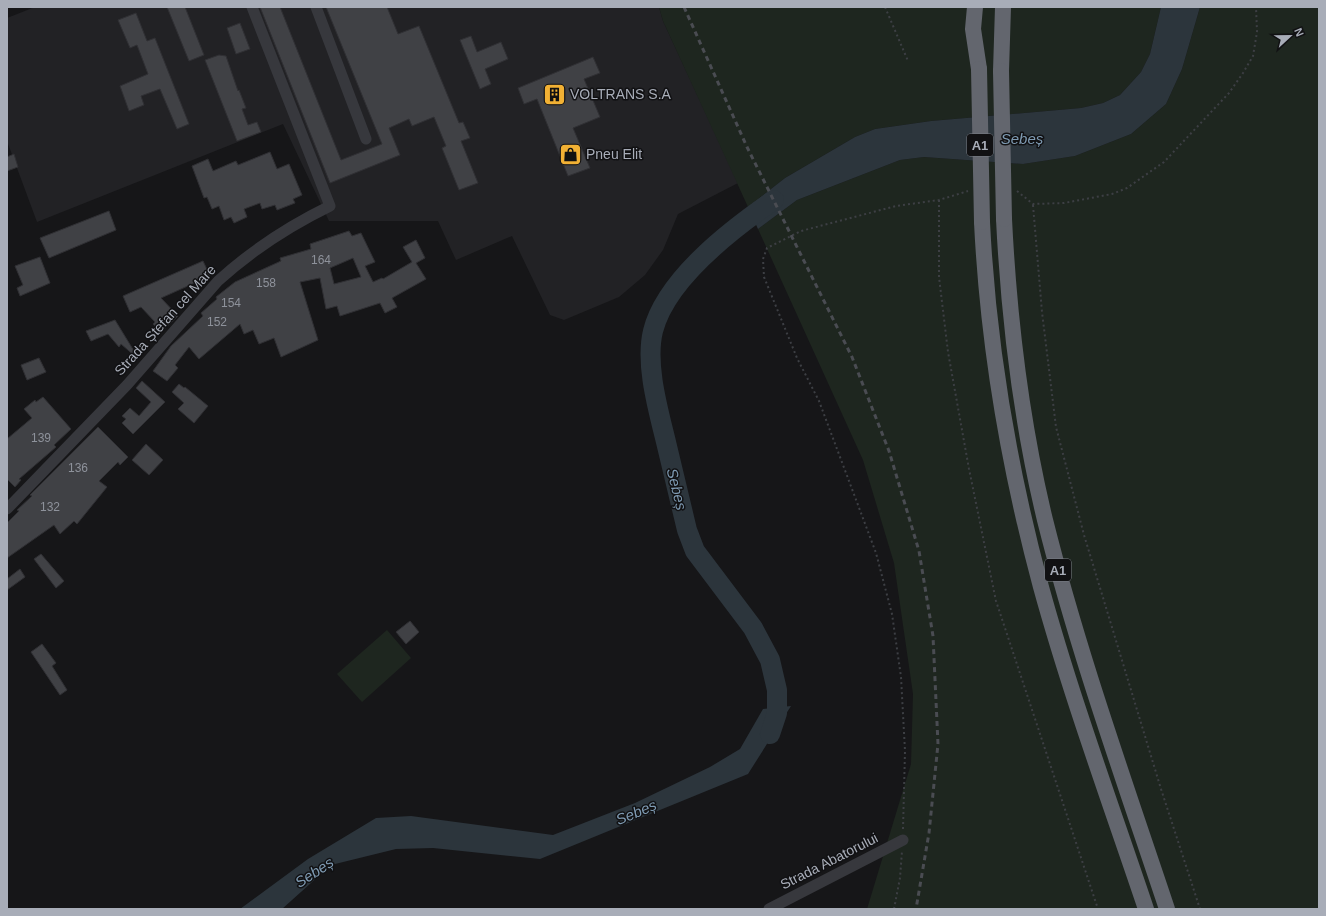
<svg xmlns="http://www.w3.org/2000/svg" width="1326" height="916" font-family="Helvetica,sans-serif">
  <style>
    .built { fill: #222225 }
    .green { fill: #1e261f }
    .water { fill: #2c353c }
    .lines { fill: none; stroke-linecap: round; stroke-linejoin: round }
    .river { stroke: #2c353c; stroke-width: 20 }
    .building { fill: #404145; stroke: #303034; fill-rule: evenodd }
    .path { stroke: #3d3f44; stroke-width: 2; stroke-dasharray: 2 3; stroke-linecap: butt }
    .minor { stroke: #37383d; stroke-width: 11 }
    .highway { stroke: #63666e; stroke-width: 16 }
    .rail { stroke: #4a4c52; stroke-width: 3; stroke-dasharray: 5 4; stroke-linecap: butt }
    .highway-bridge { stroke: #63666e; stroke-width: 16 }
    .labels { text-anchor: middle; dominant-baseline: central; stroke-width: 3; stroke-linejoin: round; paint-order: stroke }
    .number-label { font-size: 12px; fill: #8e929b }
    .shield { fill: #111113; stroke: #7b7e86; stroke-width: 1 }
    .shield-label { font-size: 13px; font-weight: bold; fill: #a8adb8 }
    .poi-label { font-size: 14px; fill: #a8adb8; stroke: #111113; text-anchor: start }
    .street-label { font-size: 14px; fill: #a8adb8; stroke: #111113 }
    .water-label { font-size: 15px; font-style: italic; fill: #7f9bb3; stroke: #111113 }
  </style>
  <rect width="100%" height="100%" fill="#161618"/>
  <path class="built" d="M35 7H659L663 21 738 183 678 214 663 250 645 275 619 297 564 320 550 315 512 236 456 260 438 221H329L283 124 37 222 7 141V18Z"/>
  <g class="green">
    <path d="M659 7H1161L1150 54 1141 72 1120 95 1103 103 1081 108 931 121 875 129 855 137 785 178 748 207 663 21Z"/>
    <path d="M1200 7H1319V909H867L911 764 913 694 894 563 863 460 758 229 797 200 900 160 924 157 1023 164 1075 156 1131 134 1166 104 1182 69Z"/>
    <path d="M387 630 411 658 362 702 337 674Z"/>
  </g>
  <g class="water">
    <path d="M1161 7H1200L1182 69 1166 104 1131 134 1075 156 1023 164 924 157 900 160 797 200 758 229 748 207 785 178 855 137 875 129 931 121 1081 108 1103 103 1120 95 1141 72 1150 54Z"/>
    <path d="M791 706 748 774 540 859 433 848 396 849 331 865 282 909H240L308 859 376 818 411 816 553 835 635 803 710 767 740 749 763 709Z"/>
  </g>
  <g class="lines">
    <path class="river" d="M770 734 777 713V690L770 660 753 628 695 551 687 530C680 501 673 471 666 442 658 409 645 364 653 331 666 279 732 229 774 200"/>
  </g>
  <g class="building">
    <path d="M167 7H185L204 55 189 61Z"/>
    <path d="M260 7H280L341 160 382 144 326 7H387L398 34 419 26 459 123 463 122 470 138 461 141 478 183 459 190 442 148 446 146 434 117 412 126 409 119 389 128 400 155 330 183Z"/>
    <path d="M136 13 147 41 155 38 189 124 177 129 160 89 141 96 144 105 129 111 120 86 148 74 137 45 130 48 118 20Z"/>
    <path d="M240 23 250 49 236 54 227 28Z"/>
    <path d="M471 36 477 52 501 42 508 59 485 69 491 84 480 89 460 40Z"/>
    <path d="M219 55 226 56 238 91 239 90 246 108 242 109 248 125 257 122 261 132 237 141 205 60Z"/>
    <path d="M593 57 600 73 584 79 600 117 573 128 590 168 568 176 537 99 524 104 518 88Z"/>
    <path d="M270 152 277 169 289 164 302 195 293 199 295 203 277 210 275 205 262 209 260 203 244 209 247 217 234 223 231 217 224 220 219 206 212 209 207 197 204 198 192 166 208 159 213 171 236 161 238 165Z"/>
    <path d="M14 154 18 167 7 171V157Z"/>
    <path d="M109 211 116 230 49 258 40 238Z"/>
    <path d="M349 231 352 236 361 233 375 262 365 266 373 282 382 278 383 279 412 262 403 247 416 240 425 258 416 263 426 279 392 298 397 307 385 313 380 303 340 316 337 306 326 309 320 278 300 282 318 340 281 357 274 338 259 344 253 330 244 334 240 324 199 359 189 347 175 365 178 368 167 381 153 371 171 346 203 316 201 313 217 299 216 297 235 282 281 261 280 258 311 249 310 244ZM353 258 361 277 334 284 330 268Z"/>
    <path d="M40 257 50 283 20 296 17 288 23 285 15 266Z"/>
    <path d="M203 261 210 276 161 298 178 316 161 332 153 324 155 322 141 307 130 312 123 296Z"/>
    <path d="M115 320 137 356 136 357 121 344 119 347 108 334 91 341 86 331Z"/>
    <path d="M39 358 46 372 27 380 21 365Z"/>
    <path d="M142 381 165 402 133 434 122 423 126 419 122 416 130 408 139 416 151 402 136 388Z"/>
    <path d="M179 384 184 388 185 387 208 406 194 423 178 409 184 403 172 392Z"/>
    <path d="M43 397 71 429 54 445 56 447 19 479 21 480 15 487 7 479V439L32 418 24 409 35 400 36 402Z"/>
    <path d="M98 427 128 457 120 465 118 462 99 481 107 487 77 524 74 521 60 534 54 525 7 558V523L19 511 17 510 32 496 30 495Z"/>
    <path d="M146 444 163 460 149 475 132 460Z"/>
    <path d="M41 554 64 581 56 588 34 559Z"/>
    <path d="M20 569 25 577 7 590V579Z"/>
    <path d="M410 621 419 632 406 644 396 632Z"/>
    <path d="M42 644 56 663 52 666 67 690 60 695 31 652Z"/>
  </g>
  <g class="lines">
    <g class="path">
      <path d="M885 7 908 61"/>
      <path d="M1017 191 1033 204 1064 203 1112 194 1127 188 1164 162 1229 93 1243 73 1253 56 1257 32 1256 7"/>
      <path d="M939 200V277L948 352 969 469 996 601 1098 909"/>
      <path d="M1033 205 1042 312 1056 427 1084 535 1161 789 1200 909"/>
      <path d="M903 829 905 751 901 677 892 614 876 553 819 401 797 358 764 277 763 259 767 248 801 231 896 206 939 200 968 191"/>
      <path d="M894 909 900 878 902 851"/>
    </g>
    <g class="minor">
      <path d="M316 7 366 139"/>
      <path d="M7 509 127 385 218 281C251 251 289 226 330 206L252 7"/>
      <path d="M769 909 903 840"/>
    </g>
    <g class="highway">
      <path d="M975 7 973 29 979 69"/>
      <path d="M1001 71 1003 7"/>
      <path d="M1004 219C1009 320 1021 421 1045 520 1078 652 1124 780 1167 909"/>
      <path d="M982 222C988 346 1009 468 1041 587 1071 696 1110 802 1146 909"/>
    </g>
    <path class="rail" d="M684 7 747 147 852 357 889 451 919 551 933 636 938 744 929 833 916 909"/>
    <g class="highway-bridge">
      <path d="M979 69 982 222"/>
      <path d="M1001 71 1004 219"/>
    </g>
  </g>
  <defs>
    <symbol id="building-square" viewBox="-11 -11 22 22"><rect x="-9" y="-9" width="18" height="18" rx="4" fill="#f2b134" stroke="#111113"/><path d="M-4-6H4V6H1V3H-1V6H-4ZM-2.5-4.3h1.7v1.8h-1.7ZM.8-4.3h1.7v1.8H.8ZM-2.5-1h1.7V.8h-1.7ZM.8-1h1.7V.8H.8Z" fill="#111"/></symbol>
    <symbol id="shop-square" viewBox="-11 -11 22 22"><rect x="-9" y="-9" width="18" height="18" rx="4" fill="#f2b134" stroke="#111113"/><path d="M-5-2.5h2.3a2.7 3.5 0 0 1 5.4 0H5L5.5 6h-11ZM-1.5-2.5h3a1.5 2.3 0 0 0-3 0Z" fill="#111"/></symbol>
  </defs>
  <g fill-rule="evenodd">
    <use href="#building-square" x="542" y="82" width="25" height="25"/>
    <use href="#shop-square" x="558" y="142" width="25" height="25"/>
  </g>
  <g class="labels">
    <g class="number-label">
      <text x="321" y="260">164</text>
      <text x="266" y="283">158</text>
      <text x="231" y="303">154</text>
      <text x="217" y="322">152</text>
      <text x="41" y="438">139</text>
      <text x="78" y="468">136</text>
      <text x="50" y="507">132</text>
    </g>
    <g class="shield">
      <rect x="967" y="134" width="26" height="22" rx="3"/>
      <rect x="1045" y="559" width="26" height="22" rx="3"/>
    </g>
    <g class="shield-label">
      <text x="980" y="145">A1</text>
      <text x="1058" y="570">A1</text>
    </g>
    <g class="poi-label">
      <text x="570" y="94">VOLTRANS S.A</text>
      <text x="586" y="154">Pneu Elit</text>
    </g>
    <g class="street-label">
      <text transform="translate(165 320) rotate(-48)">Strada Ștefan cel Mare</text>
      <text transform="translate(829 861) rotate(-27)">Strada Abatorului</text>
    </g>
    <g class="water-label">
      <text x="1022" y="138">Sebeș</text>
      <text transform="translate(677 489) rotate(76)">Sebeș</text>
      <text transform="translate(636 812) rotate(-23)">Sebeș</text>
      <text transform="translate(314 872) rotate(-33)">Sebeș</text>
    </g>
  </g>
  <rect width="1326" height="916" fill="none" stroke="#a8adb8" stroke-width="16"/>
  <g transform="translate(1290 36) rotate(68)" stroke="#111113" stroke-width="3" paint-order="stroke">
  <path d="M0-3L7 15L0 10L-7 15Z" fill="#a8adb8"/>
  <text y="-6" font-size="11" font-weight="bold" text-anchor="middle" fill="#a8adb8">N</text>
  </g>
</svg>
